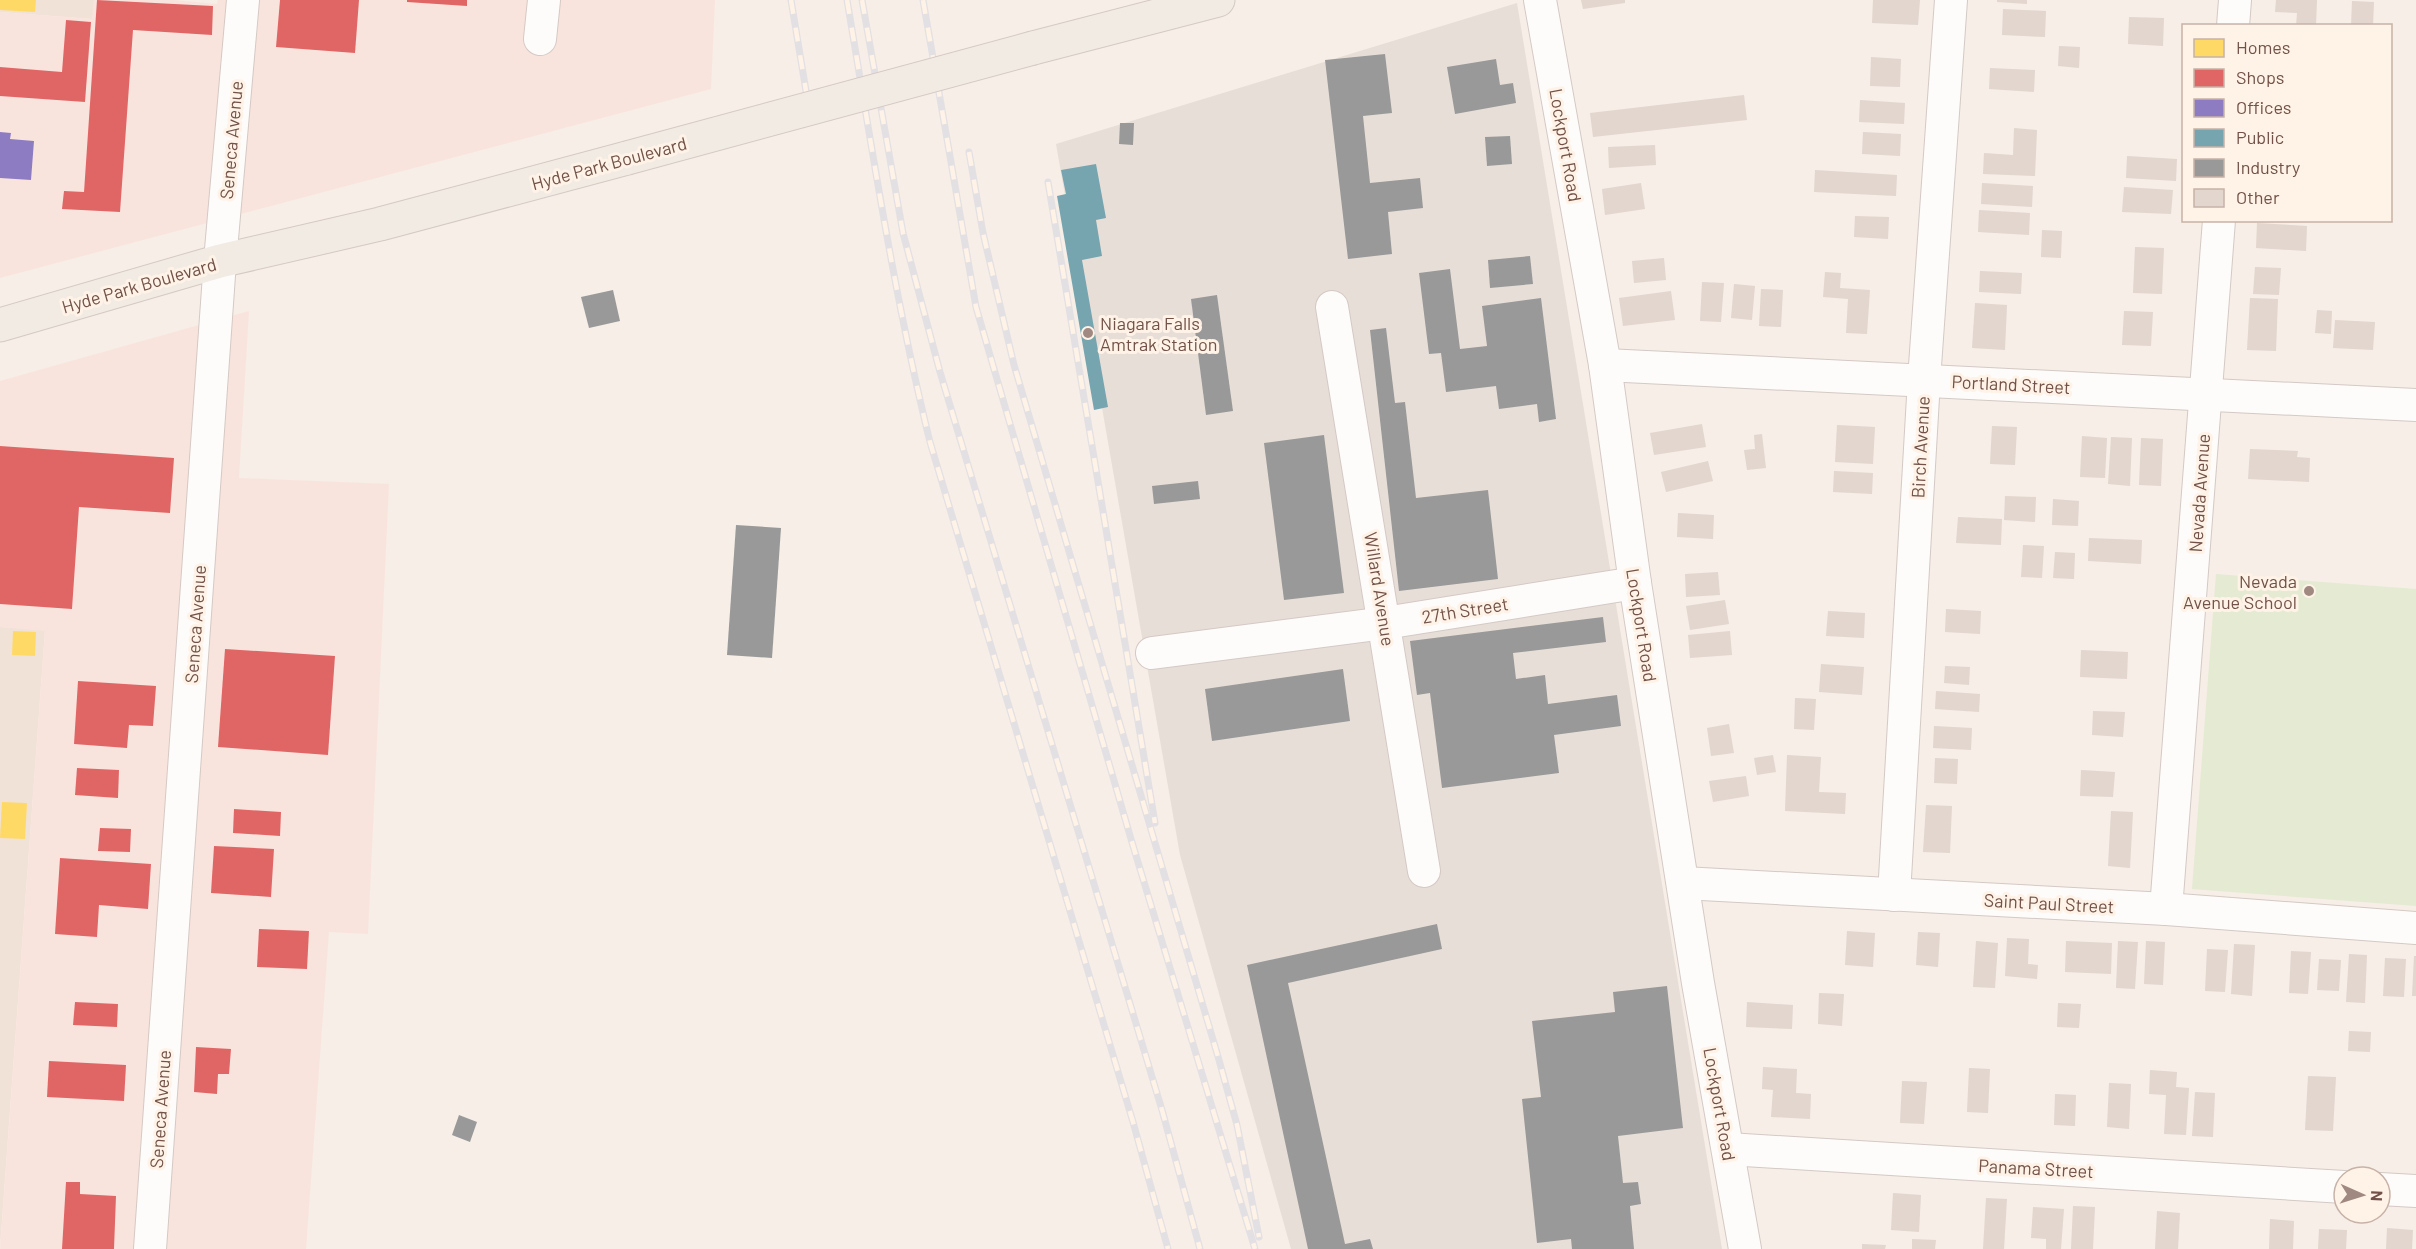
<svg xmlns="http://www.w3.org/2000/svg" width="2416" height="1249" font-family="Barlow,sans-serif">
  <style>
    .residential { fill: #f1e2d7 }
    .commercial { fill: #f9e4dd }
    .industrial { fill: #e8ded8 }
    .green { fill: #e4ebd2 }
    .homes { fill: #ffd966 }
    .shops { fill: #e06666 }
    .offices { fill: #8e7cc3 }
    .public { fill: #76a5af }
    .industry { fill: #999 }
    .building { fill: #e2d6cf }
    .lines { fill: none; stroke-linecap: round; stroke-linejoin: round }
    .minor-casing { stroke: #d4c9c4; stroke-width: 34 }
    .major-casing { stroke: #d5c9c4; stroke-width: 35 }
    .minor { stroke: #fefcfb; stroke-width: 32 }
    .major { stroke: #f2ebe4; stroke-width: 33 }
    .rail-casing { stroke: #e3e0e3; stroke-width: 7 }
    .rail { stroke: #fff2e7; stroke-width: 4.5; stroke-dasharray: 14; stroke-linecap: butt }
    .major-bridge-casing { stroke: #d5c9c4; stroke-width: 35; stroke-linecap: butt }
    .major-bridge { stroke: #f2ebe4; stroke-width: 33 }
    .poi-dot { fill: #a08980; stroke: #fff2e7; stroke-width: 2 }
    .labels { text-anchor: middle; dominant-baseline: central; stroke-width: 6; stroke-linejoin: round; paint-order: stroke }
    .street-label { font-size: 18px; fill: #725248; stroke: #fff2e7 }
    .poi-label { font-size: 18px; fill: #725248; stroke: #fff2e7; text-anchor: start }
  </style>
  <rect width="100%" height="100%" fill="#f6eee7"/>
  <g class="residential">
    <path d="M0 0H94L93 19 0 12Z"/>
    <path d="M0 627 45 630 0 1247Z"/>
  </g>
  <g class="commercial">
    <path d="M94 0H174L217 4 218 0H715L711 89 0 278V12L92 19Z"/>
    <path d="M249 311 239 478 389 484 368 934 329 932 306 1249H0L45 631 0 627V381Z"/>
  </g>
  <path class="industrial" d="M1517 3 1722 1249H1291L1180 855 1056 144Z"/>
  <path class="green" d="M2216 574 2416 589V906L2192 889Z"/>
  <g class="homes">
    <path d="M0 0H36L35 12 0 10Z"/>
    <path d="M13 631 36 632 35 656 12 655Z"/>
    <path d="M2 802 27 803 25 839 0 838Z"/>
  </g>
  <g class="shops">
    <path d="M97 0 213 6 212 35 133 30 120 212 62 209 64 191 84 192Z"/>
    <path d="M280 0H359L355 53 276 47Z"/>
    <path d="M407 0H467V6L407 2Z"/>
    <path d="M66 20 91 22 85 102 0 96V67L62 72Z"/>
    <path d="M0 446 174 458 170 513 79 507 72 609 0 604Z"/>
    <path d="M225 649 335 656 328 755 218 747Z"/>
    <path d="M78 681 156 686 153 726 129 725 127 748 74 744Z"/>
    <path d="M77 768 119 770 118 798 75 795Z"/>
    <path d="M234 809 281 812 280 836 233 833Z"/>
    <path d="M100 828 131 829 130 852 98 851Z"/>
    <path d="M214 846 274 849 271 897 211 893Z"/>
    <path d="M60 858 151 864 148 909 99 905 97 937 55 934Z"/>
    <path d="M259 929 309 931 307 969 257 967Z"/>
    <path d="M75 1002 118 1004 117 1027 73 1025Z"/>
    <path d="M196 1047 231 1049 229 1074H218L217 1094 194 1092Z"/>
    <path d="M49 1061 126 1065 124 1101 47 1097Z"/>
    <path d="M66 1182H80V1194L116 1196 114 1249H62Z"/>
  </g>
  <path class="offices" d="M0 132 11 133 10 139 34 141 31 180 0 178Z"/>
  <path class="public" d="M1096 164 1106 218 1096 220 1102 256 1082 260 1108 407 1094 410 1057 196 1066 194 1061 170Z"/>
  <g class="industry">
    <path d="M1385 54 1392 113 1363 116 1370 183 1420 178 1423 208 1388 212 1392 254 1348 259 1325 60Z"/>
    <path d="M1496 59 1500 85 1513 83 1516 103 1455 114 1447 67Z"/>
    <path d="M1120 123H1134L1133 145 1119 144Z"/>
    <path d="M1510 136 1512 164 1487 166 1485 137Z"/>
    <path d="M1530 256 1533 284 1490 288 1488 260Z"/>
    <path d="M1450 269 1460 349 1487 346 1482 306 1541 298 1556 419 1539 422 1537 404 1499 409 1496 386 1446 392 1441 353 1429 354 1419 273Z"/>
    <path d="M613 290 620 321 589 328 581 297Z"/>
    <path d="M1217 295 1233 411 1206 415 1191 299Z"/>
    <path d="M1386 328 1395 403 1405 402 1416 498 1488 490 1498 579 1399 591 1370 330Z"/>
    <path d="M1324 435 1344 593 1284 600 1264 443Z"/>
    <path d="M1198 481 1200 499 1154 504 1152 486Z"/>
    <path d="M736 525 781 528 772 658 727 655Z"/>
    <path d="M1603 617 1606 642 1513 653 1516 679 1545 675 1548 704 1617 695 1621 726 1554 735 1559 773 1442 788 1430 693 1417 695 1410 641Z"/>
    <path d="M1343 669 1350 721 1212 741 1205 689Z"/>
    <path d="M1437 924 1442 949 1288 983 1345 1244 1370 1239 1373 1249H1308L1247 965Z"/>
    <path d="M1667 986 1683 1128 1618 1136 1623 1183 1638 1182 1641 1204 1630 1206 1634 1249H1572L1571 1239 1537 1243 1522 1099 1541 1097 1532 1021 1615 1012 1613 992Z"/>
    <path d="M459 1115 477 1122 470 1142 452 1135Z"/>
  </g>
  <g class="building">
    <path d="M1581 0H1625V3L1583 9Z"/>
    <path d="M1873 0H1920L1918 25 1872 23Z"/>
    <path d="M1997 0H2027V4L1997 2Z"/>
    <path d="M2276 0H2317L2316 26H2296L2297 13 2275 12Z"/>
    <path d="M2352 1 2374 2 2373 26H2351Z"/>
    <path d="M2003 9 2046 11 2045 37 2002 35Z"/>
    <path d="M2129 17 2164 18 2163 46 2128 44Z"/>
    <path d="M2059 46 2080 47 2079 68 2058 66Z"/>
    <path d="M1871 57 1901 59 1900 87 1870 86Z"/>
    <path d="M1990 68 2035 70 2034 92 1989 89Z"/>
    <path d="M1744 95 1747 120 1593 137 1590 113Z"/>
    <path d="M1860 100 1905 103 1904 124 1859 122Z"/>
    <path d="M2014 128 2037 130 2035 176 1983 174 1984 153 2013 155Z"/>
    <path d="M1863 132 1901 134 1900 156 1862 154Z"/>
    <path d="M1655 145 1656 165 1609 168 1608 147Z"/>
    <path d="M2127 156 2177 159 2176 181 2126 178Z"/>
    <path d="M1815 170 1897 175 1896 196 1814 192Z"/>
    <path d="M1641 183 1645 209 1605 215 1602 189Z"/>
    <path d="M1982 183 2033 186 2032 207 1981 204Z"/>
    <path d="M2124 187 2173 190 2171 214 2122 212Z"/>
    <path d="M1979 210 2030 213 2029 235 1978 232Z"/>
    <path d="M1855 216 1889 217 1888 239 1854 237Z"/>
    <path d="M2257 223 2307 226 2306 251 2256 248Z"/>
    <path d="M2042 230 2062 231 2061 258 2041 257Z"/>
    <path d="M2135 247 2164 248 2162 294 2133 293Z"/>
    <path d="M1664 258 1666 280 1634 283 1632 261Z"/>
    <path d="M2255 267 2281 268 2279 295 2253 294Z"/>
    <path d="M1980 271 2022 273 2021 294 1979 292Z"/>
    <path d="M1825 272 1841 273 1840 288 1870 290 1867 334 1846 333 1848 299 1823 297Z"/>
    <path d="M1702 282 1724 283 1721 322 1700 321Z"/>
    <path d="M1734 284 1755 286 1752 320 1731 318Z"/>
    <path d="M1761 289 1783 290 1781 327 1759 326Z"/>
    <path d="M1671 291 1675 320 1623 326 1619 298Z"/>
    <path d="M2250 298 2278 299 2276 351 2247 350Z"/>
    <path d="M1975 303 2007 305 2005 350 1972 348Z"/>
    <path d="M2317 310 2332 311 2331 334 2315 333Z"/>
    <path d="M2124 311 2153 312 2151 346 2122 345Z"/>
    <path d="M2335 320 2375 322 2373 350 2333 348Z"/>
    <path d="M1702 424 1706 447 1654 455 1650 433Z"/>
    <path d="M1837 425 1875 427 1873 464 1835 462Z"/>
    <path d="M1992 426 2017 427 2015 465 1990 464Z"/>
    <path d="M1762 434 1766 468 1747 470 1744 450 1755 449 1754 435Z"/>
    <path d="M2082 436 2107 438 2105 478 2080 477Z"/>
    <path d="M2111 437 2132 438 2130 486 2108 484Z"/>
    <path d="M2141 438 2163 439 2161 486 2139 485Z"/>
    <path d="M2250 449 2298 451 2297 457 2310 458 2309 482 2248 479Z"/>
    <path d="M1708 461 1713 481 1666 492 1661 472Z"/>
    <path d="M1834 471 1873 473 1872 494 1833 492Z"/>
    <path d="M2005 496 2036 497 2035 522 2004 520Z"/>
    <path d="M2053 499 2079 501 2078 526 2052 525Z"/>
    <path d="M1678 513 1714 515 1713 539 1677 537Z"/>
    <path d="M1958 517 2002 519 2001 545 1956 543Z"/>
    <path d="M2089 538 2142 540 2141 564 2088 561Z"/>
    <path d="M2023 545 2044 546 2042 578 2021 577Z"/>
    <path d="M2055 552 2075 553 2074 579 2053 578Z"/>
    <path d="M1718 572 1720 595 1686 597 1685 574Z"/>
    <path d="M1725 600 1729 624 1690 630 1686 606Z"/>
    <path d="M1946 609 1981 611 1980 634 1945 632Z"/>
    <path d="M1828 611 1865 613 1864 638 1826 636Z"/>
    <path d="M1730 631 1732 655 1690 658 1688 635Z"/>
    <path d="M2081 650 2128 652 2127 679 2080 677Z"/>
    <path d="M1821 664 1864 667 1862 695 1819 692Z"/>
    <path d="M1945 666 1970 667 1969 685 1944 683Z"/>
    <path d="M1936 691 1980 694 1979 712 1935 709Z"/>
    <path d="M1795 698 1816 699 1814 730 1794 729Z"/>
    <path d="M2093 711 2125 712 2123 737 2092 735Z"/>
    <path d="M1729 724 1734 753 1711 756 1707 728Z"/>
    <path d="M1934 726 1972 728 1971 750 1933 748Z"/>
    <path d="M1773 755 1776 772 1757 775 1754 758Z"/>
    <path d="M1787 755 1821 757 1819 792 1846 793 1845 814 1785 811Z"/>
    <path d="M1935 758 1958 759 1957 784 1934 783Z"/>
    <path d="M2081 770 2115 772 2113 797 2080 796Z"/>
    <path d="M1746 776 1749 796 1713 802 1709 781Z"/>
    <path d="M1926 805 1952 806 1950 853 1923 852Z"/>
    <path d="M2111 811 2133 812 2130 868 2108 866Z"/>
    <path d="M1847 931 1875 933 1873 967 1845 965Z"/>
    <path d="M1918 932 1940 933 1938 967 1916 965Z"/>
    <path d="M2007 938 2029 939 2028 964 2038 965 2037 979 2005 976Z"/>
    <path d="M1976 941 1998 943 1995 988 1973 987Z"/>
    <path d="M2066 941 2112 943 2111 974 2065 972Z"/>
    <path d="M2118 941 2138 942 2135 989 2116 988Z"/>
    <path d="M2146 941 2165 942 2163 985 2144 984Z"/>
    <path d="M2234 944 2255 945 2252 996 2231 994Z"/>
    <path d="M2207 949 2228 950 2225 992 2205 991Z"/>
    <path d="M2291 951 2311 952 2308 994 2289 993Z"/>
    <path d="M2349 954 2367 955 2365 1003 2346 1002Z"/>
    <path d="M2414 956H2416V996H2412Z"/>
    <path d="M2385 958 2406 959 2404 997 2383 996Z"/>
    <path d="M2319 959 2341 960 2339 991 2317 990Z"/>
    <path d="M1819 993 1844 994 1842 1026 1818 1024Z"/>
    <path d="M1747 1002 1793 1005 1792 1029 1746 1027Z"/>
    <path d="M2058 1003 2081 1004 2079 1028 2057 1027Z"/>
    <path d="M2349 1031 2371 1032 2370 1052 2348 1051Z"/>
    <path d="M1763 1067 1797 1069 1796 1093 1811 1094 1810 1119 1771 1117 1773 1090 1762 1089Z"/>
    <path d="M1969 1068 1990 1069 1988 1113 1967 1112Z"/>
    <path d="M2150 1070 2177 1072 2176 1087 2189 1088 2186 1135 2164 1134 2166 1095 2149 1094Z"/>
    <path d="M2308 1076 2336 1077 2333 1131 2305 1130Z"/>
    <path d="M1902 1081 1927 1082 1924 1124 1900 1123Z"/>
    <path d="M2109 1083 2131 1084 2129 1129 2107 1127Z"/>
    <path d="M2195 1092 2215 1093 2213 1137 2192 1136Z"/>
    <path d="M2055 1094 2076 1095 2075 1126 2054 1125Z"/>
    <path d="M1893 1193 1921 1195 1919 1232 1891 1230Z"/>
    <path d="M1986 1198 2007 1199 2004 1249H1983Z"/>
    <path d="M2073 1206 2095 1207 2093 1249H2071Z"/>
    <path d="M2033 1207 2064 1209 2061 1249H2046V1239L2031 1238Z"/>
    <path d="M2157 1211 2180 1213 2178 1249H2155Z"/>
    <path d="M2270 1219 2294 1221 2293 1249H2269Z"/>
    <path d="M2387 1228 2413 1230 2412 1249H2386Z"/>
    <path d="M2319 1229 2347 1230 2346 1249H2318Z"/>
    <path d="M1912 1239 1936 1240 1935 1249H1912Z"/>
    <path d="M1862 1244 1886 1245 1885 1249H1862Z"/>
  </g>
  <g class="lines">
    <defs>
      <g id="minor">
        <path d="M1540 0 1605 365 1635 583 1698 983 1745 1249"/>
        <path d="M2233 26 2235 0"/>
        <path d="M540 39 544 0"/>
        <path d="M1332 307 1424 871"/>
        <path d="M1605 365 2416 405"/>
        <path d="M1152 653 1385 623 1635 583"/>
        <path d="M1683 883 2166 909 2416 928"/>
        <path d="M1894 895 1924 380 1951 0"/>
        <path d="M2166 909 2219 220"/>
        <path d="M1728 1149 2344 1187"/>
        <path d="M2380 1189 2416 1191"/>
        <path d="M150 1249 220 261 243 0"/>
      </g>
      <g id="major">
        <path d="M1033 48 1218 0"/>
        <path d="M0 325 220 261 380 224 627 158"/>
      </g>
    </defs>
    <use href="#minor" class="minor-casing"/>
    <use href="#major" class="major-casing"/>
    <use href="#minor" class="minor"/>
    <use href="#major" class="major"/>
    <defs>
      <g id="rail">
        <path d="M791 0 807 97"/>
        <path d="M847 0C872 148 894 296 930 442L1133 1122 1168 1249"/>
        <path d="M862 0 903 233 940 372 1162 1110 1200 1249"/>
        <path d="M923 0 976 307 1131 839 1255 1249"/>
        <path d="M969 152 983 233 1014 365 1219 1060 1237 1125 1259 1237"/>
        <path d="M1048 182 1155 823"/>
      </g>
    </defs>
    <use href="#rail" class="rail-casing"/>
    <use href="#rail" class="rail"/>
    <defs>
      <path id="major-bridge" d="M627 158 1033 48"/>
    </defs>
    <use href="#major-bridge" class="major-bridge-casing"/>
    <use href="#major-bridge" class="major-bridge"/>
  </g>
  <g class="poi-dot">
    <circle cx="1088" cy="333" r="6"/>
    <circle cx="2309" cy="591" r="6"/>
  </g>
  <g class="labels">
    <g class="street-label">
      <text transform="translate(231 140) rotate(-85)">Seneca Avenue</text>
      <text transform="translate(1566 145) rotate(80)">Lockport Road</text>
      <text transform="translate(609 163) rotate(-15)">Hyde Park Boulevard</text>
      <text transform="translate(139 285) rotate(-16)">Hyde Park Boulevard</text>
      <text transform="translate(2011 384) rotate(3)">Portland Street</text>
      <text transform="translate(1920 447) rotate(-87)">Birch Avenue</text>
      <text transform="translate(2199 493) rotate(-86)">Nevada Avenue</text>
      <text transform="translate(1380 589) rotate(81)">Willard Avenue</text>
      <text transform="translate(1465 610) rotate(-9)">27th Street</text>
      <text transform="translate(195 624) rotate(-86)">Seneca Avenue</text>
      <text transform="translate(1642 625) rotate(81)">Lockport Road</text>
      <text transform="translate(2049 903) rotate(3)">Saint Paul Street</text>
      <text transform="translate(1720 1104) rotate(80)">Lockport Road</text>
      <text transform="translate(160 1109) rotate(-86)">Seneca Avenue</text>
      <text transform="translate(2036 1168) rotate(3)">Panama Street</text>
    </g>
    <g class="poi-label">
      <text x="1100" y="323">Niagara Falls<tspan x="1100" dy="21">Amtrak Station</tspan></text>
      <text x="2297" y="581" text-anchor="end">Nevada<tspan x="2297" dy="21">Avenue School</tspan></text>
    </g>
  </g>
  <rect x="2182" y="24" width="210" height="198" fill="#fff2e7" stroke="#c7b2a7" stroke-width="1.5"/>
  <rect x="2194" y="39" width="30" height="18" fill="#ffd966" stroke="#c7b2a7" stroke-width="1.5"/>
  <text x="2236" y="54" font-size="18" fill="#725248">Homes</text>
  <rect x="2194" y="69" width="30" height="18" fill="#e06666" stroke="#c7b2a7" stroke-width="1.5"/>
  <text x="2236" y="84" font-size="18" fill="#725248">Shops</text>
  <rect x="2194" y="99" width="30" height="18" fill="#8e7cc3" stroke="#c7b2a7" stroke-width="1.5"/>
  <text x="2236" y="114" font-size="18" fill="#725248">Offices</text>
  <rect x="2194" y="129" width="30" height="18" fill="#76a5af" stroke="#c7b2a7" stroke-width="1.5"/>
  <text x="2236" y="144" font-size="18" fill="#725248">Public</text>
  <rect x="2194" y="159" width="30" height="18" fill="#999999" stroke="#c7b2a7" stroke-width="1.5"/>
  <text x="2236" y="174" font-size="18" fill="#725248">Industry</text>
  <rect x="2194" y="189" width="30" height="18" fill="#e2d6cf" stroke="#c7b2a7" stroke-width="1.5"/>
  <text x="2236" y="204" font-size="18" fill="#725248">Other</text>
  <g transform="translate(2362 1195) rotate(93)"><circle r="28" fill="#fff2e7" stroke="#c7b2a7" stroke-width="1.5"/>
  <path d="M0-4.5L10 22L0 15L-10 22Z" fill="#a08980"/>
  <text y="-9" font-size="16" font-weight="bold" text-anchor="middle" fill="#725248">N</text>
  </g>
</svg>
